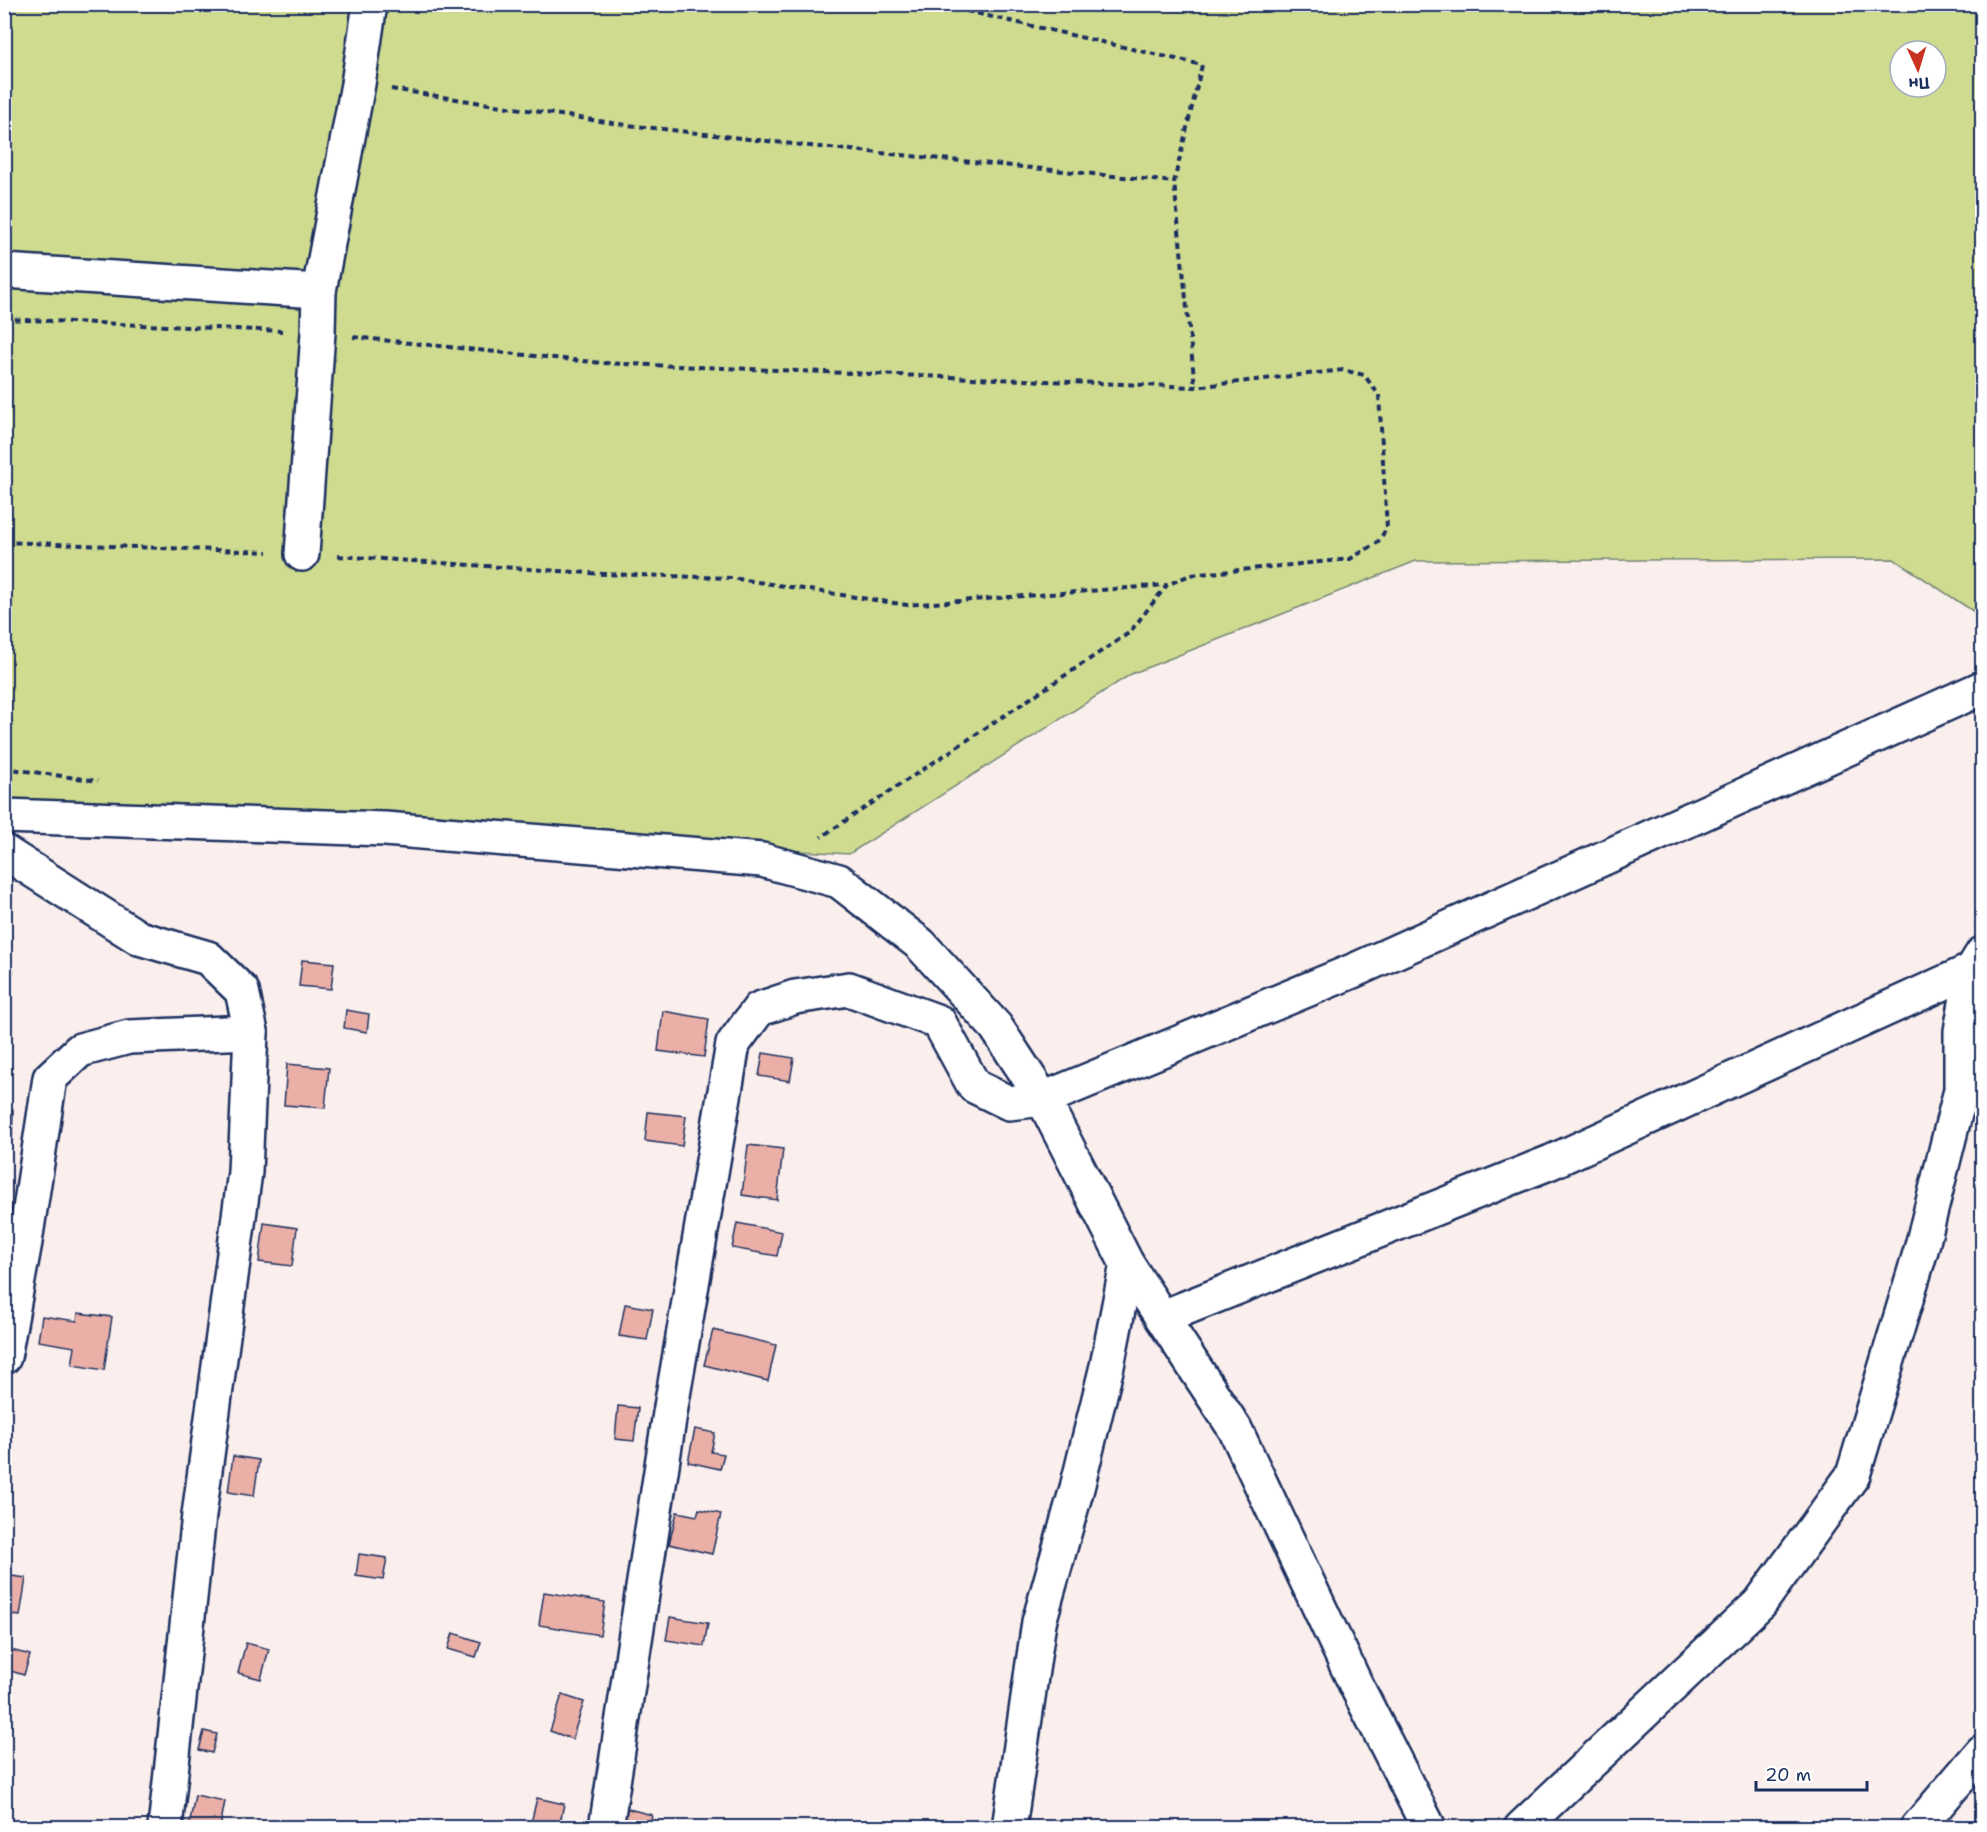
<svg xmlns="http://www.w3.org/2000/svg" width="1987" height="1832" font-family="'Shantell Sans',sans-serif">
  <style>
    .green { fill: #cfdc90; stroke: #758677; stroke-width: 1.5; fill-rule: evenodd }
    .building { fill: #eaafa7; stroke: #1b2f5e; stroke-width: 1.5 }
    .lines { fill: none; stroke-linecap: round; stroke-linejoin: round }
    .minor-casing { stroke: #1b2f5e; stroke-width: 38 }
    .path { stroke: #1b2f5e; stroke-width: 4; stroke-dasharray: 6 4.5; stroke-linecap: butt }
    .minor { stroke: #fff; stroke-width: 33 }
  </style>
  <rect width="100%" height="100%" fill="#fbefed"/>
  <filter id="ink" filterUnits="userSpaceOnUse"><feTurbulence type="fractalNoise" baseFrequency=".0167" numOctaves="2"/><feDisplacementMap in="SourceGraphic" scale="12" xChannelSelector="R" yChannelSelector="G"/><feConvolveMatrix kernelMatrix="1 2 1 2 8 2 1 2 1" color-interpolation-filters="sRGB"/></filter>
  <g filter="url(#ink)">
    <path class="green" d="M4 5H1982V617L1894 559 1416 561 1131 674 849 854 5 800ZM1900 51H1936V87H1900Z"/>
    <g class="building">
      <path d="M302 960 334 963 331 989 299 986Z"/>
      <path d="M4 969 13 970 10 996 4 995Z"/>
      <path d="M346 1010 369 1014 367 1032 344 1028Z"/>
      <path d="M663 1011 709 1019 704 1057 658 1051Z"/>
      <path d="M763 1053 794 1058 790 1081 759 1076Z"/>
      <path d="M287 1064 329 1068 325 1108 284 1105Z"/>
      <path d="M4 1110H13L12 1136 4 1135Z"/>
      <path d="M648 1112 686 1116 682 1146 645 1141Z"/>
      <path d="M748 1145 783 1149 777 1200 742 1195Z"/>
      <path d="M264 1223 297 1228 292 1266 259 1262Z"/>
      <path d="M737 1223 782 1232 777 1256 732 1248Z"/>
      <path d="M625 1304 653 1309 647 1340 619 1336Z"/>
      <path d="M78 1313 112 1317 104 1370 72 1365 75 1347 38 1341 42 1316 77 1321Z"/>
      <path d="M713 1330 776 1345 768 1381 704 1365Z"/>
      <path d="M618 1406 638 1408 634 1441 615 1439Z"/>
      <path d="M695 1429 715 1433 711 1452 724 1454 720 1469 688 1462Z"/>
      <path d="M233 1456 259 1460 254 1496 228 1492Z"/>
      <path d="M699 1509 721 1514 712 1554 669 1544 677 1512 697 1516Z"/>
      <path d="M359 1554 387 1558 383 1580 356 1576Z"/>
      <path d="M4 1575 26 1578 20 1616 4 1614Z"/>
      <path d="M544 1592 605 1602 600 1635 539 1625Z"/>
      <path d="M670 1617 708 1623 704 1646 666 1640Z"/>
      <path d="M453 1633 481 1642 476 1657 448 1649Z"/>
      <path d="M246 1643 269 1649 261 1679 238 1673Z"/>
      <path d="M4 1648 30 1655 24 1675 4 1669Z"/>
      <path d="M562 1695 584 1702 572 1739 550 1731Z"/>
      <path d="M204 1731 217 1734 212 1753 199 1750Z"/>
      <path d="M195 1795 225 1801 220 1828 189 1826Z"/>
      <path d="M537 1798 564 1804 559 1828H549L531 1823Z"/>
      <path d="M625 1808 652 1815 649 1828H620Z"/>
    </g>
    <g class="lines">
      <defs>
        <g id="minor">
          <path d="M4 271 319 291"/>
          <path d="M302 554 318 333 319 291 358 84 370 4"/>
          <path d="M4 816 385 829 762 860 839 881 920 944 996 1027 1043 1099 1127 1264 1107 1366 1077 1488 1039 1622 1009 1828"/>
          <path d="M4 852 139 938 208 958 242 991 251 1032 245 1172 199 1515 165 1828"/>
          <path d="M1127 1264 1235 1429 1356 1685 1429 1828"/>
          <path d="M1163 1317 1551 1162 1972 970"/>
          <path d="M4 1357 25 1242 50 1078 80 1050 129 1037 251 1032"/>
          <path d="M606 1828 670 1413 733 1044 759 1009 795 997 849 989 939 1022 974 1086 1009 1103 1043 1099 1355 970 1982 688"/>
          <path d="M1521 1828 1760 1603 1853 1475 1921 1250 1961 1090V1031L1972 970 1982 954"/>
          <path d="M1917 1828 1982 1752"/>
        </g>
      </defs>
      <use href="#minor" class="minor-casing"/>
      <g class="path">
        <path d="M936 4 1202 65 1174 182 1195 387"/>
        <path d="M391 89 619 124 810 146 1174 182"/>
        <path d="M4 319 282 331"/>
        <path d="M353 337 602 363 1195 387 1343 370 1364 375 1379 395 1387 528 1377 543 1350 559 1190 575 1167 585 1129 633 821 837"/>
        <path d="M4 542 268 552"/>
        <path d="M338 556 604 574 732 578 907 605 1167 585"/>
        <path d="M4 768 98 781"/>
      </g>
      <use href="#minor" class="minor"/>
    </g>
  </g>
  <rect width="1987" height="1832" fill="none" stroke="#fff" stroke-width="24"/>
  <rect x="12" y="12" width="1963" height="1808" fill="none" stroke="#1b2f5e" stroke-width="2" filter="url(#ink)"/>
  <g transform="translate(1918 69) rotate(176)"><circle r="28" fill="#ffffff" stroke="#a4acbf" stroke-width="1.5"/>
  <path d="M0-4.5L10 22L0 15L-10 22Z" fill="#c8321e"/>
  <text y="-9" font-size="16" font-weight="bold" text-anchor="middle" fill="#1b2f5e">Пн</text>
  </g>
  <path d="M1756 1781v9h111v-9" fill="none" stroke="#1b2f5e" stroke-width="3"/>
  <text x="1765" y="1781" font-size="18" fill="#1b2f5e" stroke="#ffffff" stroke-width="4.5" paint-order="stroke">20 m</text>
</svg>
